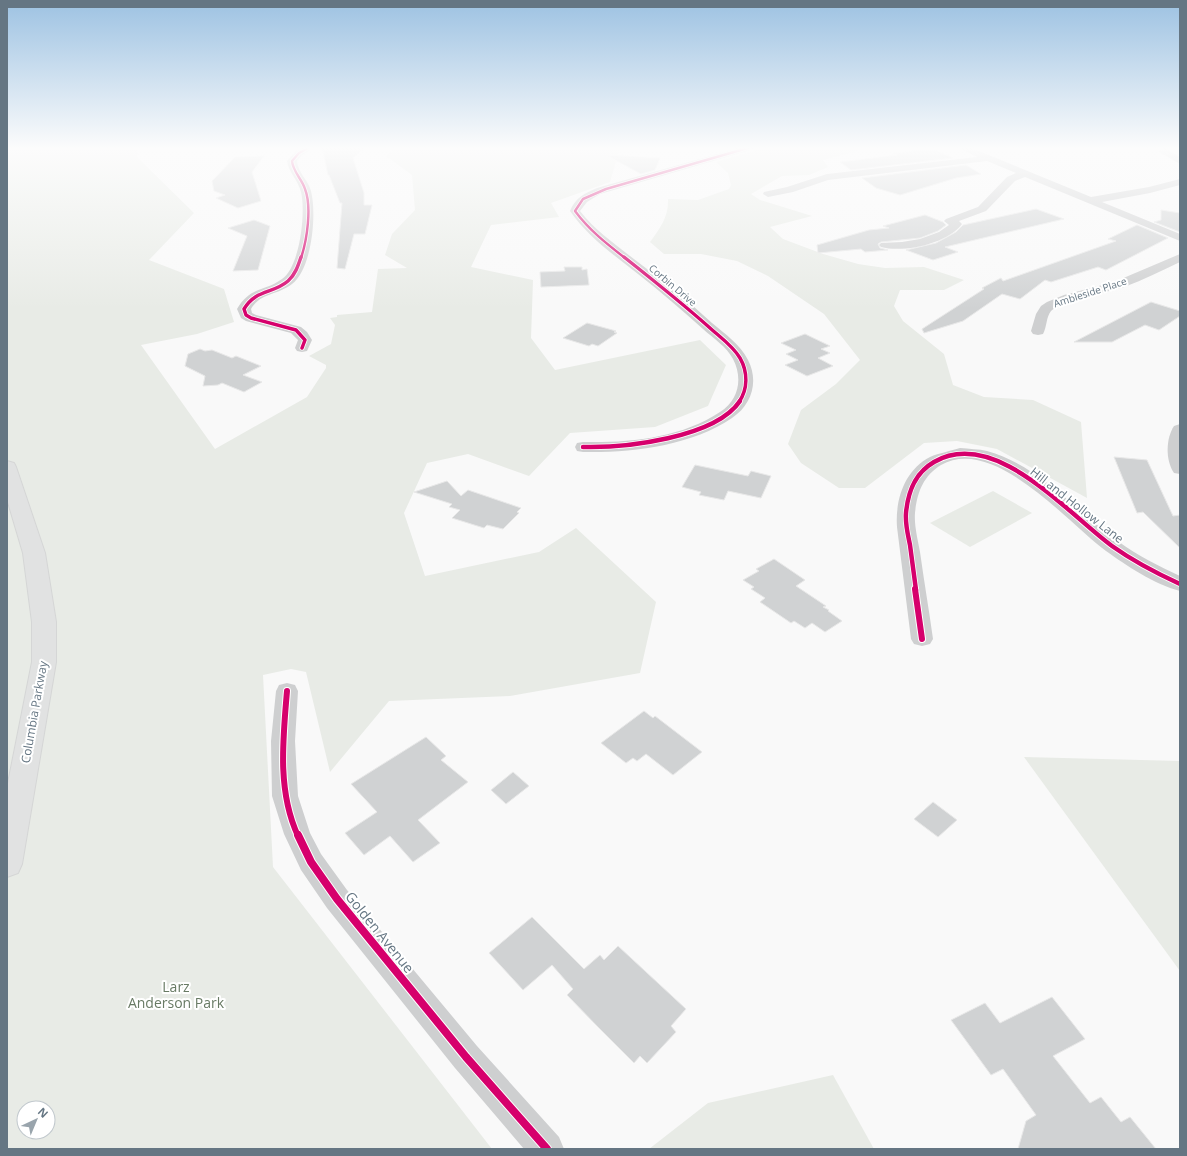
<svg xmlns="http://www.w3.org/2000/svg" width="1187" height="1156" font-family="'Open Sans',sans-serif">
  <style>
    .green { fill: #e8ebe6; fill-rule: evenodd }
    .building { fill: #d0d2d3; stroke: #e8e8e8 }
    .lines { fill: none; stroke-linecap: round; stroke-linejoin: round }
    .highway-casing { stroke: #d5d6d6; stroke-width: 2 }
    .minor { fill: #cecfd0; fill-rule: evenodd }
    .highway { fill: #e1e2e2; fill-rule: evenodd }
    .cycleway-far4-casing { stroke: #fff; stroke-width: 4 }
    .cycleway-far3-casing { stroke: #fff; stroke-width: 5 }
    .cycleway-far2-casing { stroke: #fff; stroke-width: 6 }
    .cycleway-far1-casing { stroke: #fff; stroke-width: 8 }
    .cycleway-casing { stroke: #fff; stroke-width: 10 }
    .cycleway-far4 { stroke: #d6006c; stroke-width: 2.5 }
    .cycleway-far3 { stroke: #d6006c; stroke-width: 3.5 }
    .cycleway-far2 { stroke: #d6006c; stroke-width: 4.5 }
    .cycleway-far1 { stroke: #d6006c; stroke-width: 6 }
    .cycleway { stroke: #d6006c; stroke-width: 8 }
    .labels { text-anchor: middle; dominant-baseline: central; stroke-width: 4; stroke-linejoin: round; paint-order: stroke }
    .far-street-label { font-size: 10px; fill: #657683; stroke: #fff }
    .street-label { font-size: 12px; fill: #657683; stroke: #fff }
    .near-street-label { font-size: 14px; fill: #657683; stroke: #fff }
    .near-park-label { font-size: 14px; fill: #687a64; stroke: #fff }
  </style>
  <rect width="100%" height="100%" fill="#f9f9f9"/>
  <g class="green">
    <path d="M7 147H146L138 148 137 157 194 213 149 260 224 289 234 322 197 334 141 345 215 449 307 397 326 368V365L309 356 331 344 335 325 330 318 337 317V315L372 312 378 269 407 268 385 255 392 234 415 210 412 175 386 156 396 147H620L610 182 551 203 559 217 491 225 471 267 533 280 531 338 555 370 700 340 726 365 708 406 655 427 570 433 529 476 468 454 427 463 404 513 425 576 539 552 576 528 656 602 640 673 510 696 389 701 330 772 306 672 291 669 263 675 273 867 492 1149H7ZM24 1108H48V1132H24Z"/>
    <path d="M767 147H846L858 151 823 160 828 167 809 175 782 176 751 194 760 200 812 216 770 227 783 239 823 254 858 264 885 268 924 267 964 280 944 290H900L894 306 903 321 944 354 953 385 984 397 1033 400 1081 422 1087 498 997 449 957 441 924 443 865 488H839L801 463 788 444 801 410 836 384 860 360 824 314 768 276 737 261 701 254H664L650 242C660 229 669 216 668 199L698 200 729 189 731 185 728 173 716 162Z"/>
    <path d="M993 491 1032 513 970 547 930 523Z"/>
    <path d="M1024 757 1180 761V971Z"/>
    <path d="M833 1075 874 1149H649L708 1103Z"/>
  </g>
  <g class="building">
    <path d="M322 147H366L353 158 364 193V205H372L365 234H354L345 269 337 268 342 203H340L329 175H328Z"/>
    <path d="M933 149 953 158 851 170 840 162 897 155 893 153Z"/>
    <path d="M606 155 660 158 655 170 641 174Z"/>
    <path d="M264 156 252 172 261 201 238 208 216 198 225 195 214 191 212 181 235 157Z"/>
    <path d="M966 165 981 174 956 178 900 195 876 188 862 178Z"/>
    <path d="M1036 209 1064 219 945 247 958 252 933 260 906 250 936 243 956 232 963 225Z"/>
    <path d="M1161 210 1180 213V232L1154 222 1161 220Z"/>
    <path d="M925 215 943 222 946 225 938 231 920 238 881 242 878 244 880 248 888 250 865 252 861 249 818 253 817 245 869 230 889 228 883 226Z"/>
    <path d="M254 220 270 226 258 270 233 271 247 236 228 228Z"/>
    <path d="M1137 225 1168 238 1106 270 1098 267 1051 282 1045 280 1020 299 1002 294 963 321 924 333 922 329 984 289 982 288 1001 278 1003 281 1116 241 1108 239Z"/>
    <path d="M564 267H582V270L587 269 589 285 541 287 540 272 565 271Z"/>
    <path d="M1151 302 1180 311V316L1159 330 1145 325 1112 342H1074Z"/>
    <path d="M587 323 616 331 614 332 617 333 598 346 592 344 589 346 563 338Z"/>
    <path d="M805 334 830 346 821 349 830 353 818 358 833 366 807 376 785 365 798 360 786 354 796 350 781 343Z"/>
    <path d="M200 349 205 351 212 350 232 358 236 356 261 366 243 375 262 382 244 392 222 383 218 385 203 386 205 376 185 366 188 354Z"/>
    <path d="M1114 457 1147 460 1173 516 1180 515V548L1143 512 1137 513Z"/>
    <path d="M695 465 748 476 751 471 771 476 761 498 728 491 724 500 699 495 701 492 682 487Z"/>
    <path d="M447 481 461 496 468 490 521 508 517 512 519 513 503 529 487 525 484 528 452 518 460 510 449 507 452 504 414 492Z"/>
    <path d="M774 559 805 580 796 586 826 606 823 607 829 610 828 611 842 621 825 632 812 623 805 628 794 621 791 623 760 602 765 598 751 589 754 587 743 580 759 571 756 569Z"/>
    <path d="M644 711 653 718 655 716 702 752 673 775 646 754 637 761 633 758 626 763 601 743Z"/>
    <path d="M426 737 446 756 441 760 468 782 418 820 440 843 413 862 390 836 364 855 345 833 377 812 351 784Z"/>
    <path d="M513 772 529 786 506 804 491 790Z"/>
    <path d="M933 802 957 820 938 837 914 819Z"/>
    <path d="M532 917 584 969 600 955 604 960 618 946 686 1009 671 1026 676 1032 647 1063 640 1056 634 1063 598 1027 567 995 573 989 552 965 523 990 489 953Z"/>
    <path d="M1052 997 1085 1039 1053 1056 1090 1103 1101 1097 1121 1122 1130 1117 1156 1149H1018L1026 1121 1036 1115 1003 1069 991 1075 951 1020 985 1003 1000 1023Z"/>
  </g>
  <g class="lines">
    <defs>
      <path id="highway" d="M7 461 14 463 16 467 45 553 56 622V662L22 864 18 873 7 877V788L32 662V622L23 553 7 499Z"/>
    </defs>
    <use href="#highway" class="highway-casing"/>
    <g class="minor">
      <path d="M304 147H315L302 155 297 161C298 173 308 180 311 191 317 214 312 269 292 284 278 295 260 293 251 309L252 313 256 315 301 327 307 332 312 340 307 351 302 352 297 351 295 348 298 340 291 333 246 321 241 318 237 309C251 286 264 292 282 279 300 267 306 212 301 192 298 180 289 173 287 161L296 151Z"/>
      <path d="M742 147H756L754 149 600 194 587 202 580 211C594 229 612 242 630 256 658 277 686 299 712 323 725 334 740 344 748 360 759 381 752 405 732 418 691 446 631 453 583 452L577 451 575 447 577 443 583 442C629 443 681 438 720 412 739 400 743 378 733 359 727 347 713 338 703 329 682 310 661 292 638 274 614 255 588 237 570 211 575 198 585 193 597 188Z"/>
      <path d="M957 147H969L1091 197 1149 187 1180 179V185L1150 193 1102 202 1180 234V241L1025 177 1015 181 986 211 959 221 962 224C947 244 904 253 881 247L879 245 881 243 902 242 920 239 939 232 949 225 944 221 946 219 978 207 1007 177 1016 173 987 161 828 180 793 192 768 197 763 194 764 192 787 187 827 174 977 157Z"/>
      <path d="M1164 148 1180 157V164L1161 153 1159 151Z"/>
      <path d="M1180 254V262C1161 271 1143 280 1124 287 1104 294 1066 297 1051 311 1046 317 1047 327 1043 334L1038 335 1033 334 1031 331 1036 314 1041 306 1047 302 1064 295 1114 282Z"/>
      <path d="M1180 424V474L1174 473C1165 460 1166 438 1174 426Z"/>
      <path d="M960 448C969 449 979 449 987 451 1040 466 1077 512 1119 542 1138 556 1159 566 1180 576V591C1154 584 1127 566 1106 551 1067 522 994 435 941 465 923 476 917 493 915 513 914 526 918 540 920 552 924 581 929 610 933 639L930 644 922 646 914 644 911 639 897 527C895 499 905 470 930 457 939 453 951 451 960 448Z"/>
      <path d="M287 683 295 685 298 691 295 741 298 796 310 833 321 854 347 890 477 1046 559 1137 564 1149H524L455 1068 327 908 301 870 284 834 272 796 271 741 276 691 279 685Z"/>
    </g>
    <use href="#highway" class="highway"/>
    <defs>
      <g id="cycleway-far4">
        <path d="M301 258C307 240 312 207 305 189 302 179 293 172 292 161L299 153 310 147"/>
        <path d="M625 258C607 244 589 230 575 211L583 199 606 189 751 147"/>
      </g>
      <g id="cycleway-far3">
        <path d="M301 257C298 266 295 275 288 281 273 294 256 289 244 309L246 315 251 318 296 330 305 340 302 348"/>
        <path d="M624 257C653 280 682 303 710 328 720 337 733 346 740 358 748 372 748 389 739 402"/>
      </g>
      <g id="cycleway-far2">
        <path d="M583 447C625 448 715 438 740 401"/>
        <path d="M916 590C914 575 912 560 910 545 908 535 905 524 906 513 908 491 915 473 934 462 995 427 1067 513 1112 546 1133 561 1156 573 1180 584"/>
      </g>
      <g id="cycleway-far1">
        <path d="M915 589 922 639"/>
        <path d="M287 691C283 739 277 791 298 836"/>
      </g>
      <path id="cycleway" d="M298 835 311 862 337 899 466 1057 547 1149"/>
    </defs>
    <use href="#cycleway-far4" class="cycleway-far4-casing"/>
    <use href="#cycleway-far3" class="cycleway-far3-casing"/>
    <use href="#cycleway-far2" class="cycleway-far2-casing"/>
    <use href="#cycleway-far1" class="cycleway-far1-casing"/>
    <use href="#cycleway" class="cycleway-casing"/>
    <use href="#cycleway-far4" class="cycleway-far4"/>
    <use href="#cycleway-far3" class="cycleway-far3"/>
    <use href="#cycleway-far2" class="cycleway-far2"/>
    <use href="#cycleway-far1" class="cycleway-far1"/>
    <use href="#cycleway" class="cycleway"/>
  </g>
  <linearGradient id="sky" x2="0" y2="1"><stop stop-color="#9dc2e2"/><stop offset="0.48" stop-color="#fcfcfc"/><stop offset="1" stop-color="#fcfcfc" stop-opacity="0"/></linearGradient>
  <rect width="1187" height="309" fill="url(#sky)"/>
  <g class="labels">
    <g class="far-street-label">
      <text transform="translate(673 285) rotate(40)">Corbin Drive</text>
      <text transform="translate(1090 292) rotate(-18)">Ambleside Place</text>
    </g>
    <g class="street-label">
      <text transform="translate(1077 505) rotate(38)">Hill and Hollow Lane</text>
      <text transform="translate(34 712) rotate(-80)">Columbia Parkway</text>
    </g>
    <g class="near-street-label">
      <text transform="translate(380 932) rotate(51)">Golden Avenue</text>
    </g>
    <g class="near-park-label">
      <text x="176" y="986">Larz<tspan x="176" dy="16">Anderson Park</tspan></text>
    </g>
  </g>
  <rect width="1187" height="1156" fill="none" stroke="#657683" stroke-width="16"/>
  <g transform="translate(36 1120) rotate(44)"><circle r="19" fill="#ffffff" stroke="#c1c8cd"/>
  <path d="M0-3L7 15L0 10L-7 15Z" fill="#99a4ac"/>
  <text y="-6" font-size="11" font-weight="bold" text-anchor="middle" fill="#657683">N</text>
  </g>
</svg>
